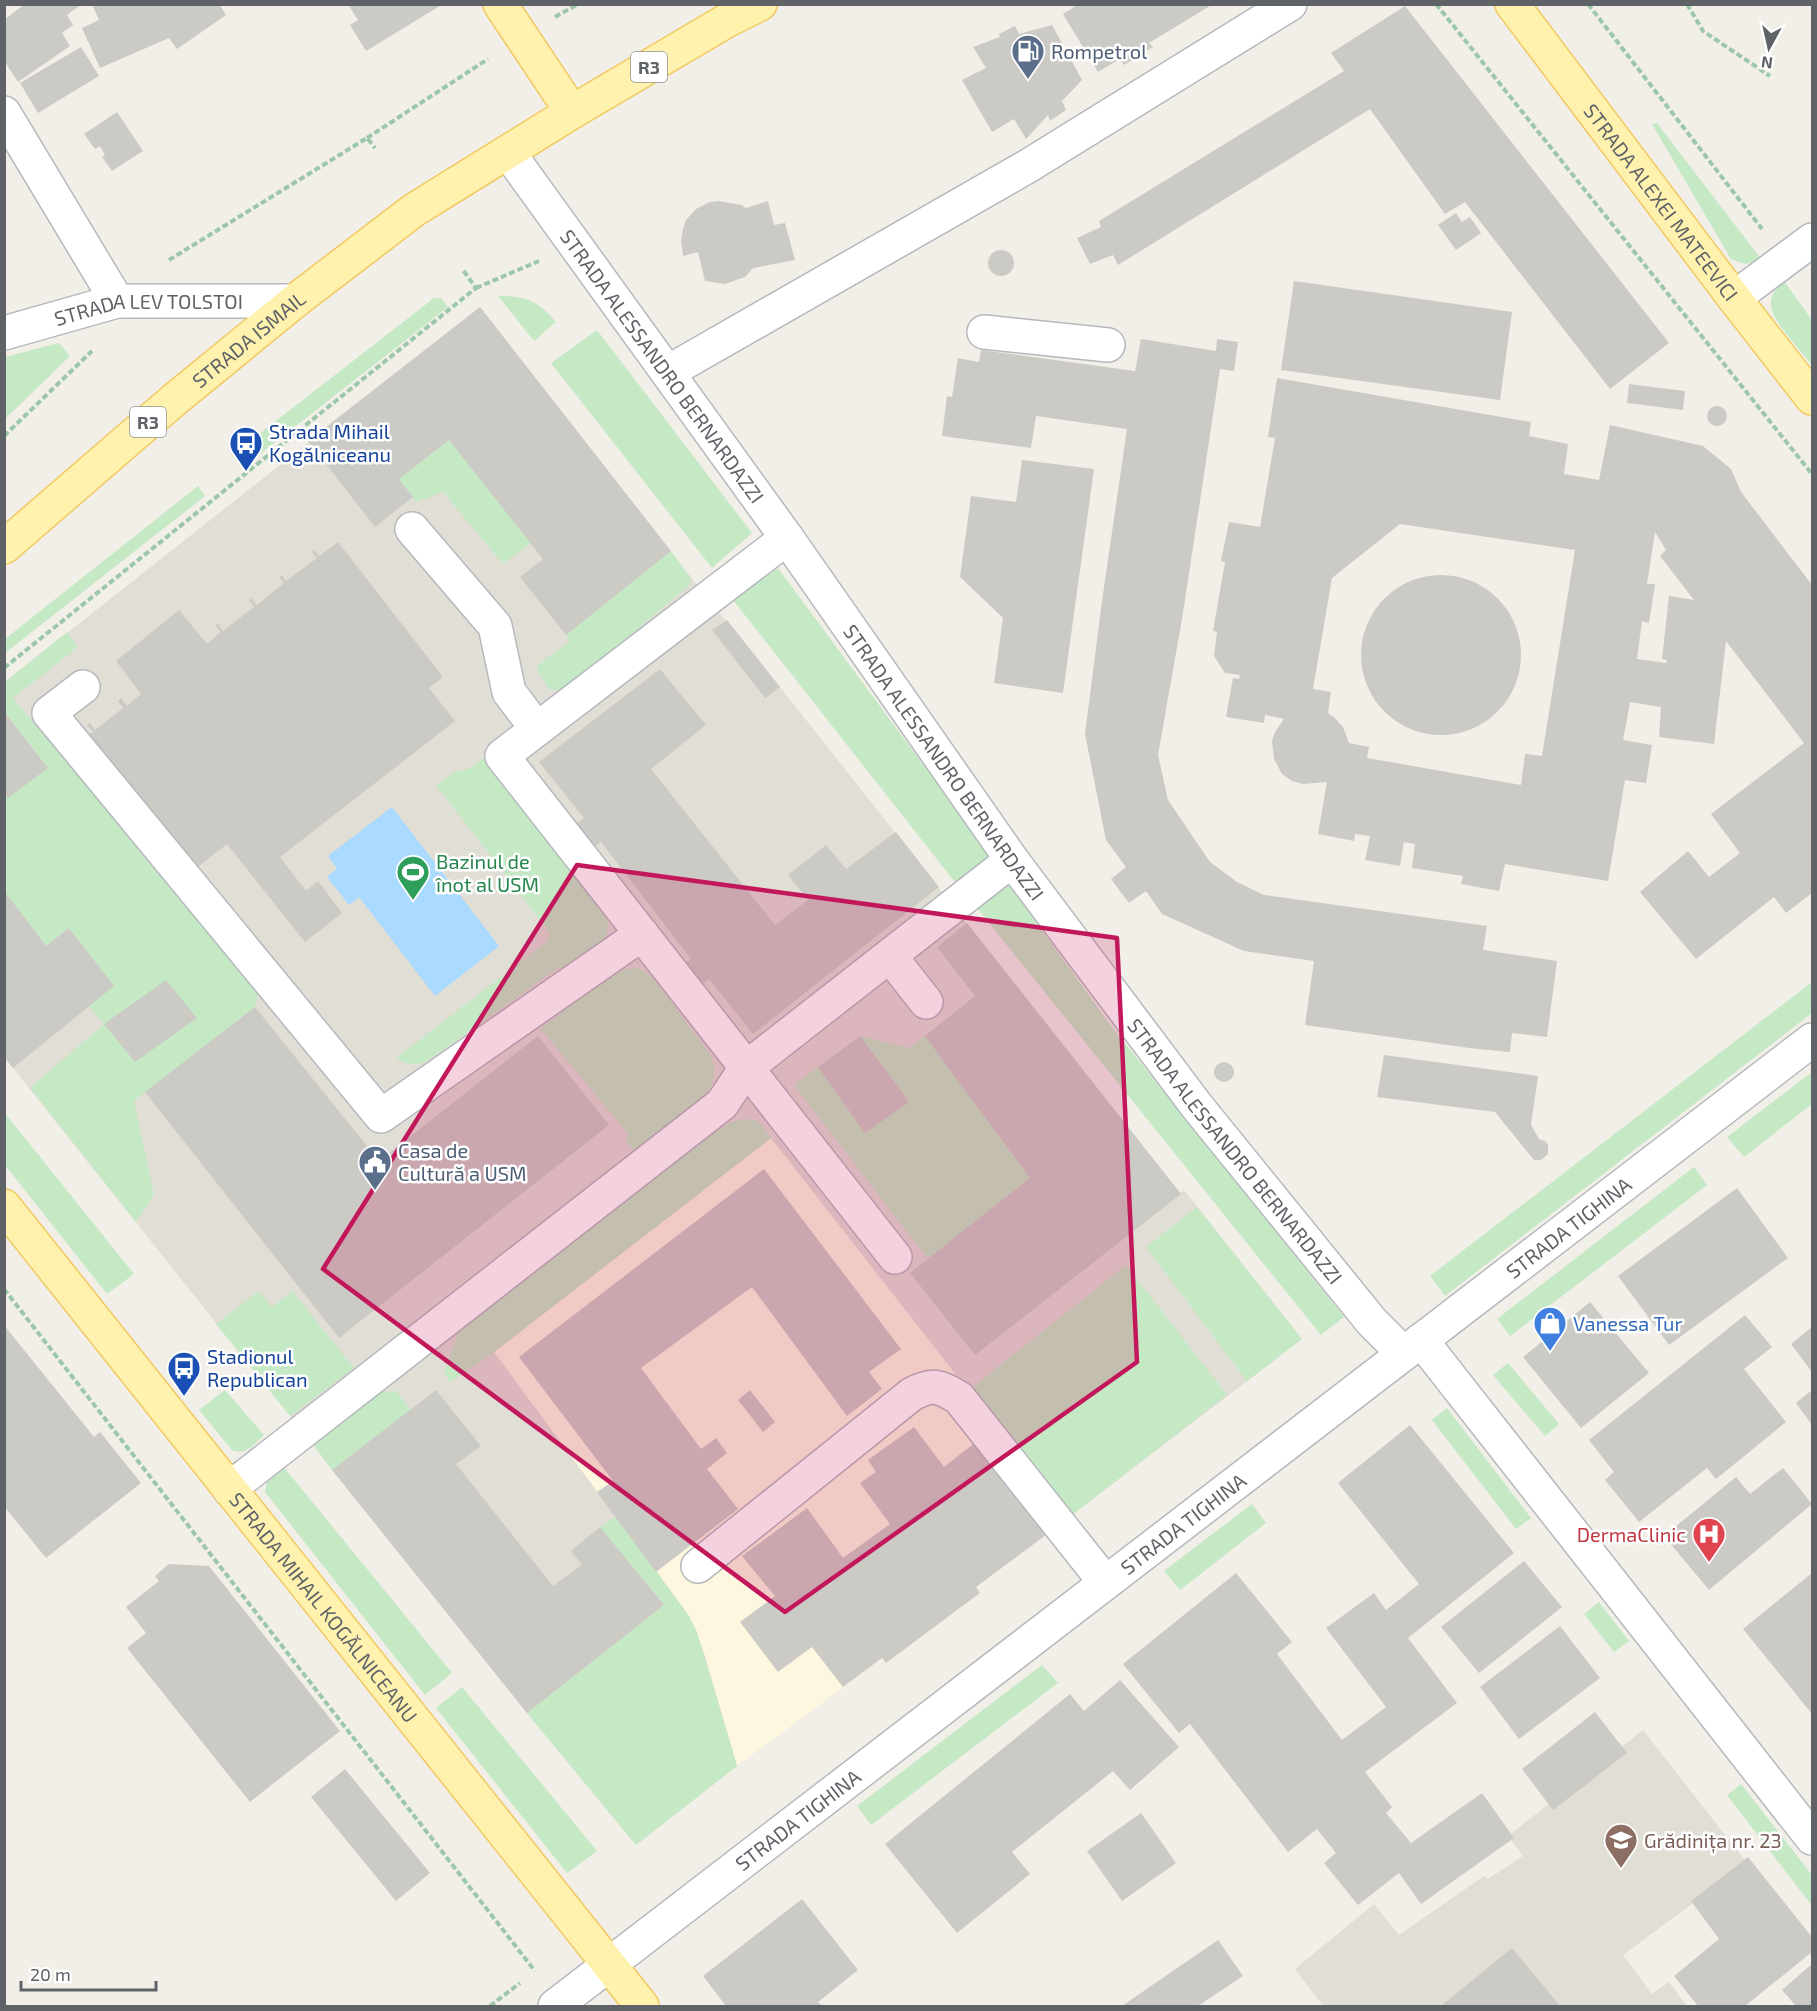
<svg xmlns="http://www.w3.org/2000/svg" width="1817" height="2011" font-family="'Exo 2',sans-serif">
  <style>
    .commercial { fill: #fef7e0 }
    .education { fill: #e1ded6 }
    .green { fill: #c5e8c5 }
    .water { fill: #aadaff }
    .building { fill: #cccac5; fill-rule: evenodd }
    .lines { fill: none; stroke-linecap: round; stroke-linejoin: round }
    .minor-casing { stroke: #b5b8bc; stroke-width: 36 }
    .major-casing { stroke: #f2c960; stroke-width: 36 }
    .path { stroke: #9cc7a9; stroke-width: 4; stroke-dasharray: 6 3; stroke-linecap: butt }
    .minor { stroke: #fff; stroke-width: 33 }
    .major { stroke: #fff2af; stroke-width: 33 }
    .marked { fill: #c2185b; fill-opacity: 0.2; stroke: #c2185b; stroke-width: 4.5; stroke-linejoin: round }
    .labels { text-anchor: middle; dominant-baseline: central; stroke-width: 5; stroke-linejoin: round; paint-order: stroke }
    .shield { fill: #fff; stroke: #8f9295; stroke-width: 1.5 }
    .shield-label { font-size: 18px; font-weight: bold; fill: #5f6368 }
    .service-label { font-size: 20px; fill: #4e5e75; stroke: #fff; text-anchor: start }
    .street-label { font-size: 20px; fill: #5f6368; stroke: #fff }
    .transit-label { font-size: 20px; fill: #164399; stroke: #fff; text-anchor: start }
    .leisure-label { font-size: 20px; fill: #27864d; stroke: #fff; text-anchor: start }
    .shop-label { font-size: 20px; fill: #366cbe; stroke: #fff; text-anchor: start }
    .health-label { font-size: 20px; fill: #be3a42; stroke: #fff; text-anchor: end }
    .education-label { font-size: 20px; fill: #785e54; stroke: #fff; text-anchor: start }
  </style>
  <rect width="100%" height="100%" fill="#f1efe8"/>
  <path class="commercial" d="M771 1138 1068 1518 976 1587 980 1593 886 1663 881 1659 737 1766 705 1656 689 1616 494 1352Z"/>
  <g class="education">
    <path d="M480 307 691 578 780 687 1180 1193 1184 1190 1302 1339 1068 1518 771 1138 494 1352 689 1616 705 1656 737 1766 636 1845 527 1713 5 1058V682Z"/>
    <path d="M1643 1730 1747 1863 1623 1955 1652 1994 1669 1982 1687 2006H1323L1295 1969 1374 1904 1399 1935 1484 1876 1488 1879 1523 1856 1508 1836Z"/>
  </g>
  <g class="green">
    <path d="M1657 123 1761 259 1745 264 1731 259 1652 124Z"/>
    <path d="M1784 281 1812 320V365C1802 351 1768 318 1771 301 1772 292 1778 287 1784 281Z"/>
    <path d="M498 296C527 296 538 301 556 322L534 341Z"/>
    <path d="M434 298H441L448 307 260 454 249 442Z"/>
    <path d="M597 330 752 533 712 568 551 363Z"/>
    <path d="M59 343 70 356 5 419V357Z"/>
    <path d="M449 440 531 543 503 564 443 492 416 502 399 479Z"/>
    <path d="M198 486 205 496 5 653V639Z"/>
    <path d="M671 551 691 578 690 585 563 691 549 689 537 671 539 664 570 641 566 635Z"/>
    <path d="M778 568 989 854 986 865 958 886 733 600Z"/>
    <path d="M67 632 78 647 13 698 257 986 258 993 255 1007 134 1101 154 1195 136 1222 30 1088 104 1024 89 1006 114 986 69 928 46 946 5 892 4 794 8 797 48 768 5 712V682Z"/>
    <path d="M485 757 606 916C609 925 608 933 604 942L568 970 558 968 427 1061C416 1066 406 1065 396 1058L549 940V934L546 928 436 785 454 772 468 769Z"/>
    <path d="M1009 885 1112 1027 1344 1317 1321 1335 977 908Z"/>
    <path d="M638 968 652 976 711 1056C715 1066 716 1078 710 1088 700 1106 654 1138 636 1153L625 1139 629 1135 541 1029 609 974 617 970Z"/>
    <path d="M1812 982V1013L1445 1296 1430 1276Z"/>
    <path d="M860 1036 909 1048 925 1036 1030 1178 928 1259 794 1085 818 1067 865 1133 909 1101Z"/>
    <path d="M1812 1072V1104L1744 1157 1727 1137Z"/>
    <path d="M4 1112 134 1274 107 1294 5 1165Z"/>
    <path d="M747 1119 758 1121 771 1138 494 1352 450 1382 444 1373 458 1333 710 1134 732 1122Z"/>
    <path d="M1694 1167 1707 1185 1510 1336 1497 1319Z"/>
    <path d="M1197 1207 1302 1339 1247 1381 1146 1247Z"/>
    <path d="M1126 1265 1227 1395 1068 1518 969 1390Z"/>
    <path d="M292 1291 354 1368 290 1416 216 1324 258 1292 272 1307Z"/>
    <path d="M1508 1363 1559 1424 1545 1436 1493 1375Z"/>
    <path d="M225 1390 264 1435C255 1444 245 1456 232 1450L199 1410Z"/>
    <path d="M396 1391 411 1410 332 1470 312 1443 381 1392Z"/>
    <path d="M1447 1408 1531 1518 1516 1529 1432 1420Z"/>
    <path d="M282 1465 452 1673 425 1695 265 1492 267 1480Z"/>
    <path d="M1252 1504 1266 1523 1180 1590 1164 1571Z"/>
    <path d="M616 1516 689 1616 697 1632 737 1766 636 1845 527 1713 664 1605 600 1527Z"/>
    <path d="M1599 1602 1629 1641 1614 1652 1584 1614Z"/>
    <path d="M1042 1665 1058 1683 871 1825 857 1806Z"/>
    <path d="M462 1687 597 1851 567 1873 436 1708Z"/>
    <path d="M1741 1784 1812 1875V1906L1727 1795Z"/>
  </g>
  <path class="water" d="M392 807 499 946 435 996 359 897 349 905 327 877 337 869 328 856Z"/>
  <g class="building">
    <path d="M25 4H82L67 15 73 25 62 33 70 46 18 82 5 62V19Z"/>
    <path d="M92 4H219L226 15 177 49 169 38 100 68 82 28 99 20Z"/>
    <path d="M348 4H443L366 51 350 25 358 20Z"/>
    <path d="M1079 4H1213L1149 43 1153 47 1124 65 1120 59 1098 72 1063 14Z"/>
    <path d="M1405 6 1669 343 1610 389 1465 202 1445 214 1370 109 1118 265 1113 255 1090 264 1077 238 1101 227 1099 221 1344 71 1331 53Z"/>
    <path d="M1052 25 1082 80 1062 101 1066 110 1050 121 1048 115 1026 139 1014 119 992 132 962 80 986 68 973 47 1000 37 999 34 1015 26 1019 34Z"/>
    <path d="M81 47 99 76 38 113 20 83Z"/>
    <path d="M117 112 143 151 112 171 102 157 105 155 100 146 95 149 84 134Z"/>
    <path d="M719 201 741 205 746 208 768 201 774 225 785 223 795 260 753 268 745 277 725 284 705 281 698 252 683 256 681 240 683 229 686 220 696 209 710 202Z"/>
    <path d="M1456 213 1462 222 1470 217 1481 233 1456 250 1438 225Z"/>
    <circle cx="1001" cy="263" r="13"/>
    <path d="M1294 281 1512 312 1500 400 1281 370Z"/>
    <path d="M480 307 671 551 566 635 520 577 543 559 449 440 399 479 413 497 375 527 308 441Z"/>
    <path d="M1141 339 1216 351 1217 339 1238 342 1234 371 1220 369 1183 613 1158 755 1168 800 1210 862 1237 882 1264 895 1487 926 1483 950 1557 961 1547 1037 1512 1033 1510 1052 1469 1048 1305 1025 1314 961 1244 951 1162 914 1146 891 1129 903 1111 879 1126 867 1106 840 1085 734 1102 601 1127 429 1036 416 1031 448 942 436 947 396 952 397 958 358 979 362 981 350 1135 371Z"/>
    <path d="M1277 378 1531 422 1529 436 1568 444 1564 474 1599 480 1610 425 1703 446 1731 469 1741 492 1812 585V893L1786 913 1774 897 1696 959 1640 892 1688 851 1709 877 1740 853 1711 814 1804 743 1726 641 1714 744 1659 737 1661 707 1630 702 1623 740 1652 745 1646 783 1625 780 1608 881 1505 864 1499 891 1461 884 1463 876 1412 868 1415 844 1404 842 1400 866 1365 860 1370 836 1355 834 1354 841 1318 834 1327 782 1303 784 1292 781 1282 774 1274 759 1272 741 1275 732 1284 719 1265 715 1264 723 1226 717 1233 678 1239 679 1240 675 1225 673 1214 656 1217 632 1213 631 1225 562 1221 561 1229 522 1260 527 1275 438 1268 437ZM1400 524 1575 550 1542 756 1525 754 1521 785 1367 758 1369 747 1349 743 1343 727 1334 717 1328 713 1331 692 1313 689 1332 578ZM1655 532 1666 550 1660 556 1694 600 1669 596 1662 659 1667 660 1666 663 1637 659 1642 621 1649 623 1655 584H1647Z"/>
    <path d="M1629 384 1685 391 1683 410 1627 403Z"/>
    <circle cx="1717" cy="416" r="10"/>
    <path d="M1022 460 1094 469 1063 693 994 683 1003 618 960 577 971 496 1016 502Z"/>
    <path d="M338 542 443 677 429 688 455 721 280 857 306 891 318 881 342 913 305 942 227 844 195 869 88 735 93 732 87 725 90 723 95 730 123 708 118 701 121 698 127 706 141 694 116 661 179 610 207 644 221 632 215 625 218 624 223 631 254 607 249 600 251 598 257 605 284 583 279 577 282 575 286 581 317 558 312 552 314 550 319 556Z"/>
    <circle cx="1441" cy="655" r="80"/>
    <path d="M727 620 780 687 765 698 712 630Z"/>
    <path d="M660 669 706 725 651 769 775 925 808 900 788 875 826 845 846 869 896 832 939 887 753 1034 709 979 702 985 685 963 691 959 601 842 593 848 576 824 584 818 539 762Z"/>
    <path d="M4 712 48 768 8 798 4 794Z"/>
    <path d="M5 892 46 946 69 928 114 986 13 1068 5 1058Z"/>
    <path d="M967 923 1181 1194 975 1355 910 1273 1030 1178 925 1036 975 996 937 947Z"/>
    <path d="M166 980 197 1018 135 1062 104 1024Z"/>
    <path d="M255 1007 379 1161 538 1036 609 1125 339 1338 145 1092Z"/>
    <path d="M860 1036 909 1102 865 1133 818 1067Z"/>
    <path d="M1384 1055 1538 1076 1531 1125 1539 1139 1545 1141 1548 1145V1154L1541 1160H1534L1495 1112 1377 1097Z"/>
    <circle cx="1224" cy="1072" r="10"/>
    <path d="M764 1169 901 1349 869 1372 882 1389 847 1416 752 1287 641 1368 701 1449 716 1438 727 1453 707 1469 738 1509 656 1572 597 1492 613 1481 519 1357Z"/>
    <path d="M1737 1188 1788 1258 1669 1345 1618 1276Z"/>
    <path d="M1590 1302 1649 1373 1581 1428 1523 1357Z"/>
    <path d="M1745 1315 1772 1347 1744 1369 1786 1422 1716 1479 1707 1468 1639 1522 1605 1480 1614 1472 1589 1440Z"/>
    <path d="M4 1325 94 1437 100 1432 141 1483 46 1558 4 1506Z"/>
    <path d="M1812 1327V1372L1791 1344Z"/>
    <path d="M436 1390 481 1446 456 1464 553 1586 582 1565 571 1551 600 1527 664 1605 527 1713 332 1470Z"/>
    <path d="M750 1390 775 1422 763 1432 738 1400Z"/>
    <path d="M1812 1390V1425L1796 1403Z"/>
    <path d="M1410 1425 1514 1553 1408 1638 1457 1703 1365 1772 1392 1807 1386 1813 1411 1843 1482 1793 1514 1838 1421 1904 1399 1873 1358 1905 1324 1863 1336 1853 1317 1829 1288 1852 1190 1724 1179 1733 1123 1664 1236 1573 1292 1642 1277 1654 1342 1740 1386 1707 1326 1628 1374 1593 1386 1610 1419 1584 1338 1483Z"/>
    <path d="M914 1427 944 1467 977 1441 1050 1532 976 1587 980 1593 886 1663 882 1658 843 1687 812 1647 778 1672 740 1622 775 1596 742 1556 807 1508 843 1558 890 1524 860 1483 876 1472 868 1460Z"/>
    <path d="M1783 1468 1812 1504 1709 1590 1664 1536 1736 1477 1750 1494Z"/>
    <path d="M1524 1561 1562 1607 1479 1673 1441 1627Z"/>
    <path d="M169 1564 209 1566 340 1731 250 1802 127 1648 146 1633 126 1607 159 1581 155 1576Z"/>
    <path d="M1812 1573V1714L1743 1629Z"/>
    <path d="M1560 1626 1600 1678 1519 1739 1480 1687Z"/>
    <path d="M1120 1680 1179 1747 1130 1790 1113 1771 1012 1852 1030 1874 957 1933 885 1844 1070 1694 1084 1711Z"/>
    <path d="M1595 1712 1627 1753 1553 1810 1522 1769Z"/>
    <path d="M345 1769 430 1873 396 1901 311 1797Z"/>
    <path d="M1141 1813 1176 1863 1122 1901 1087 1851Z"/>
    <path d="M1748 1857 1812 1937V1952L1745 2006H1698L1674 1976 1719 1939 1691 1901Z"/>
    <path d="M802 1899 858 1970 818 2002 822 2006H726L703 1976Z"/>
    <path d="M1218 1940 1243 1976 1198 2006H1122Z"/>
    <path d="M1512 1948 1560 2006H1441Z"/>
    <path d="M1812 1964V2006H1796L1782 1990Z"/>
  </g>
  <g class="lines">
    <defs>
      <g id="minor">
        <path d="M4 113 117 301"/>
        <path id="s1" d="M508 152 787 538 1012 860 1196 1105 1372 1322 1403 1353"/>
        <path d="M1734 298 1812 240"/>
        <path d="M984 332 1108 345"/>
        <path id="s2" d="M4 333 117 301H295"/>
        <path d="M668 372 1028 166 1290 4"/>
        <path d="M412 529 495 626 509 692 537 729"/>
        <path d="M787 538 502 756 895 1257"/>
        <path d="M83 687 49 713 381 1116 642 934"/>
        <path d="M890 956 926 1002"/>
        <path d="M1421 1340 1812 1838"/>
        <path d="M229 1489 722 1104 746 1068 1012 860"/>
        <path d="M698 1566 912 1394C933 1383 939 1386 959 1398L1105 1582"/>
        <path id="s3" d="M555 2006 1812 1040"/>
      </g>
      <g id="major">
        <path d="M500 4 572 112"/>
        <path id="s4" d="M1512 4 1734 298 1812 398"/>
        <path id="s5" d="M4 547 174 400 295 301 414 210 572 112 726 21 760 4"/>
        <path id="s6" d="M4 1206 642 2006"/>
      </g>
    </defs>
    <use href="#minor" class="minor-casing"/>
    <use href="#major" class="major-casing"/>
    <g class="path">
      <path d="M1436 4 1812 474"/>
      <path d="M1588 4 1762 229"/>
      <path d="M1687 4 1703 31 1770 76"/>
      <path d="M555 17 578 4"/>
      <path d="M367 138 488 59"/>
      <path d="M169 260 367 138 375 148"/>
      <path d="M476 288 539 261"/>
      <path d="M4 436 92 351"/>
      <path d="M4 668 476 288 463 270"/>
      <path d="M4 1289 535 1971"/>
      <path d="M490 2006 520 1983"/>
    </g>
    <use href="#minor" class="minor"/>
    <use href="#major" class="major"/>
  </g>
  <path class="marked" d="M577 865 1117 938 1137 1362 785 1612 323 1269Z"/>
  <defs>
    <symbol id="fuel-pin" viewBox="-11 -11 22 30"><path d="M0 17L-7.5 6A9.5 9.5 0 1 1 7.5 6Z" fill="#5c6f8a" stroke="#fff"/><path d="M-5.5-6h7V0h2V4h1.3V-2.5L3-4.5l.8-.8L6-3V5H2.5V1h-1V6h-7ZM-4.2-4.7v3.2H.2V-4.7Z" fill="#fff"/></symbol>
    <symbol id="bus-pin" viewBox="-11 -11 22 30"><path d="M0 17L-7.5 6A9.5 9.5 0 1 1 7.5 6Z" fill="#1a4fb4" stroke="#fff"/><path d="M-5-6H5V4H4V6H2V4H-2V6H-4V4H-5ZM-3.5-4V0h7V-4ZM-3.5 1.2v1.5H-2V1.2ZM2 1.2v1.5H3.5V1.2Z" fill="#fff"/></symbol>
    <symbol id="stadium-pin" viewBox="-11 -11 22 30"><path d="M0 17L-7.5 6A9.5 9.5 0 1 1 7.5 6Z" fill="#2e9e5b" stroke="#fff"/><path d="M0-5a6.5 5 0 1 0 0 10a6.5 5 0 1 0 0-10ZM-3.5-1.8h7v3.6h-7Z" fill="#fff"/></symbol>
    <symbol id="civic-pin" viewBox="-11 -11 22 30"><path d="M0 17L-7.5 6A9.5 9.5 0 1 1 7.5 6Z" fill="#5c6f8a" stroke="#fff"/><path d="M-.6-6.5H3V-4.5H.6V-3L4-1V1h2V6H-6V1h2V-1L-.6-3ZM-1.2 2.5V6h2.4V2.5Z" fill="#fff"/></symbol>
    <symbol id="shop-pin" viewBox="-11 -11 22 30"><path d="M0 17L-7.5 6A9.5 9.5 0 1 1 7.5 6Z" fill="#3f7fe0" stroke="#fff"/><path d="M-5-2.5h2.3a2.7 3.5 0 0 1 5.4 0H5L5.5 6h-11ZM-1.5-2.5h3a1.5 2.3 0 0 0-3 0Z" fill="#fff"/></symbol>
    <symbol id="hospital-pin" viewBox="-11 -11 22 30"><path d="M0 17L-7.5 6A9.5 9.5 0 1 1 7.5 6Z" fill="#e0444e" stroke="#fff"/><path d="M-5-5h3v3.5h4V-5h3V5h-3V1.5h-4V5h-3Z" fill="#fff"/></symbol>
    <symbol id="school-pin" viewBox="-11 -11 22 30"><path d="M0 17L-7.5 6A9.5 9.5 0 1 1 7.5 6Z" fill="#8d6e63" stroke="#fff"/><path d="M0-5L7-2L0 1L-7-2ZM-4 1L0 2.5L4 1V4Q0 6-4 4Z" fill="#fff"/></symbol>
  </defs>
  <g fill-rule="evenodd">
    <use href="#fuel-pin" x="1009" y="32" width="38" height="52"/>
    <use href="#bus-pin" x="227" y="424" width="38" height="52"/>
    <use href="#stadium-pin" x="394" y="853" width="38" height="52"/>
    <use href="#civic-pin" x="356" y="1143" width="38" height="52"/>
    <use href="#shop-pin" x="1531" y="1304" width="38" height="52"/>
    <use href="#bus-pin" x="165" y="1349" width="38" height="52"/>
    <use href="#hospital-pin" x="1690" y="1515" width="38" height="52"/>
    <use href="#school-pin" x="1602" y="1821" width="38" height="52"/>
  </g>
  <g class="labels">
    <g class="shield">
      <rect x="631" y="52" width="36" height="30" rx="4.5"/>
      <rect x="130" y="407" width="36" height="30" rx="4.5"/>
    </g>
    <g class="shield-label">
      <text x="649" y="67">R3</text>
      <text x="148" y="422">R3</text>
    </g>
    <g class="service-label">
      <text x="1051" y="51">Rompetrol</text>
      <text x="398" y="1150">Casa de<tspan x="398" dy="23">Cultură a USM</tspan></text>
    </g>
    <g class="street-label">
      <text stroke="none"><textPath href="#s4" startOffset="248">STRADA ALEXEI MATEEVICI</textPath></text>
      <text stroke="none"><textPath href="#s2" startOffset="148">STRADA LEV TOLSTOI</textPath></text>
      <text stroke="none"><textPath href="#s5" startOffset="321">STRADA ISMAIL</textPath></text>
      <text stroke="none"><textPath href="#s1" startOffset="264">STRADA ALESSANDRO BERNARDAZZI</textPath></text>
      <text stroke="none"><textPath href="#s1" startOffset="750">STRADA ALESSANDRO BERNARDAZZI</textPath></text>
      <text stroke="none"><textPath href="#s1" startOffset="1236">STRADA ALESSANDRO BERNARDAZZI</textPath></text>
      <text stroke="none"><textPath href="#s3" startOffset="1278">STRADA TIGHINA</textPath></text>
      <text stroke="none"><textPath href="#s3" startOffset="792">STRADA TIGHINA</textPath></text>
      <text stroke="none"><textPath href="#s6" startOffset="513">STRADA MIHAIL KOGĂLNICEANU</textPath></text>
      <text stroke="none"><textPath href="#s3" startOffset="306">STRADA TIGHINA</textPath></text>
    </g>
    <g class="transit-label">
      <text x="269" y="431">Strada Mihail<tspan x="269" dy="23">Kogălniceanu</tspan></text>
      <text x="207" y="1356">Stadionul<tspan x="207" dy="23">Republican</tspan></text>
    </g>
    <g class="leisure-label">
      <text x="436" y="861">Bazinul de<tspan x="436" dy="23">înot al USM</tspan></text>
    </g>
    <g class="shop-label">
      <text x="1573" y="1323">Vanessa Tur</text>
    </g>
    <g class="health-label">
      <text x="1686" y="1534">DermaClinic</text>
    </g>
    <g class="education-label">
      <text x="1644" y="1840">Grădinița nr. 23</text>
    </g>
  </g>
  <rect width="1817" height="2011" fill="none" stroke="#5f6368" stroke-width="12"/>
  <g transform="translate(1769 48) rotate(188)" stroke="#ffffff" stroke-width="4.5" paint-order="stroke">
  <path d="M0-4.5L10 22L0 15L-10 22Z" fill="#5f6368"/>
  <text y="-9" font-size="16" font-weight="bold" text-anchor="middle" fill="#5f6368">N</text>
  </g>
  <path d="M21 1981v9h135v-9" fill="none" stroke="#5f6368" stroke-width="3"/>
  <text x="30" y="1981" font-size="18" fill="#5f6368" stroke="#ffffff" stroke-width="4.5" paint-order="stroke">20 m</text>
</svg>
